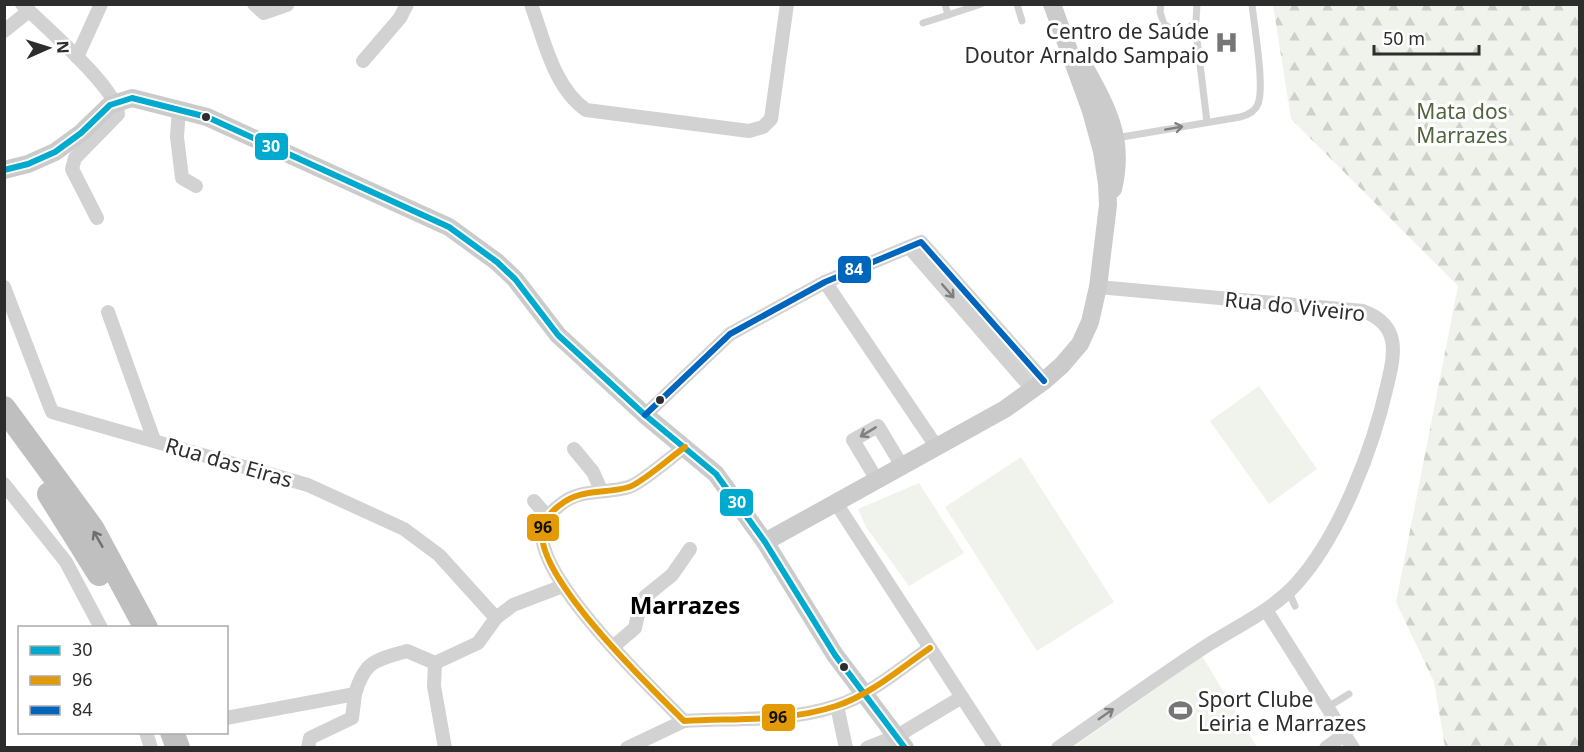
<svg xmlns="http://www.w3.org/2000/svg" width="1584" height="752" font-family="'Noto Sans',sans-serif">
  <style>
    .forest { fill: url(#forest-firs) }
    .garden { fill: #f0f3ec }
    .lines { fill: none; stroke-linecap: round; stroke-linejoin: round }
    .lane { stroke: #d2d2d2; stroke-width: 7 }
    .street { stroke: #d2d2d2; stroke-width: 14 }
    .secondary { stroke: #cbcbcb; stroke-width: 18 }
    .highway { stroke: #bfbfbf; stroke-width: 24 }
    .bus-1-casing { stroke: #fff; stroke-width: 10 }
    .bus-2-casing { stroke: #fff; stroke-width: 10 }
    .bus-3-casing { stroke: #fff; stroke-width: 10 }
    .bus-1 { stroke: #00a9ce; stroke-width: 6 }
    .bus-2 { stroke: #e39a04; stroke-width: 6 }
    .bus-3 { stroke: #0065bd; stroke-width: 6 }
    .oneway { stroke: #808080 }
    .oneway2 { stroke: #6f6f6f }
    .bus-dot { fill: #2d2d2d; stroke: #fff; stroke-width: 2 }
    .labels { text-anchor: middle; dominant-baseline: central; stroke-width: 6; stroke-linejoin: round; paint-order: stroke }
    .poi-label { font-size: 21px; fill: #2d2d2d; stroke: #fff; text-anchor: end }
    .park-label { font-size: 21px; fill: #4f653e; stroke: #fff }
    .street-label { font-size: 21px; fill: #2d2d2d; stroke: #fff }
    .quarter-label { font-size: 24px; font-weight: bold; fill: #000; stroke: #fff }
    .line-badge { stroke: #fff; stroke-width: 2 }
    .badge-label { font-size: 16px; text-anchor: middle; font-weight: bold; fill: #fff }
    .pale-badge-label { font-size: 16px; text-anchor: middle; font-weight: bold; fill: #111 }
  </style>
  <defs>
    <pattern id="forest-firs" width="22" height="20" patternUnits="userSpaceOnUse" patternTransform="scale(1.5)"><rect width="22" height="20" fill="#f0f3ec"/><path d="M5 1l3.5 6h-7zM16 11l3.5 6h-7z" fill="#ced1cb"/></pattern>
  </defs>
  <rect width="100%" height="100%" fill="#fff"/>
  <path class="forest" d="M1273 5H1579V747H1445L1434 682 1396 602 1458 286 1291 119Z"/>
  <g class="garden">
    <path d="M1259 386 1317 469 1269 504 1210 421Z"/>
    <path d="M1021 457 1114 602 1037 651 945 507Z"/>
    <path d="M919 483 964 553 909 586 866 527 858 509Z"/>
    <path d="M1202 656 1257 747 1072 748Z"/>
  </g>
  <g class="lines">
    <g class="lane">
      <path d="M945 4 948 15 981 4"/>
      <path d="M1017 4 1022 21"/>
      <path d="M1161 4 1160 12 1164 24C1175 33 1187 33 1196 21L1197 4"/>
      <path d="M923 23 948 15"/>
      <path d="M1195 23 1207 122"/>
      <path d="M1116 138 1240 117C1248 115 1255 112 1258 104 1265 86 1254 26 1252 4"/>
      <path d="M1289 592 1295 606"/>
      <path d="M1328 707 1349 694"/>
    </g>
    <g class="street">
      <path d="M22 4C42 24 118 89 118 114L75 158 72 169 97 218"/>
      <path d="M254 4 264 13 287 5"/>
      <path d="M531 4C544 40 554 88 586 110L749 131 763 127 771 119 787 4"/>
      <path d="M4 31 29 11"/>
      <path d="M77 57 101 4"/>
      <path d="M363 61 400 18 407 4"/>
      <path d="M179 108 177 137 182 178 196 186"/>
      <path d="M909 247 1033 390"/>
      <path d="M825 282 936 446"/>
      <path d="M4 287 52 412 308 485 404 529 439 555 496 618"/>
      <path d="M108 312 154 440"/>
      <path d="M645 415 730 334 825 282 921 242 1044 381"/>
      <path d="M685 447C672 456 642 483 629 487 606 494 580 488 560 505 550 512 542 523 542 535 543 584 649 686 684 721 734 718 788 722 836 706 870 695 901 668 930 648"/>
      <path d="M574 449 593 472 601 490"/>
      <path d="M877 480 853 440 878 426 902 466"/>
      <path d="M4 484 66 562 101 628"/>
      <path d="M534 501 548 517"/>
      <path d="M836 503 995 748"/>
      <path d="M1266 610 1353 748"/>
      <path d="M614 646 635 628 640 605 646 596 672 575 690 549"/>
      <path d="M837 706 846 748"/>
      <path d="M226 718 355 694C365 660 376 660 407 651L435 663"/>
      <path d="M146 732 151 748"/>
      <path d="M308 748 310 738 352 718 355 694"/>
      <path d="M445 748 434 686 435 663 478 643 496 618 513 605 563 586"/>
      <path d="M627 748 684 721"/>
      <path d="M867 748 897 736 962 697"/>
      <path d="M1058 748C1106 715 1153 681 1200 650 1233 628 1271 612 1297 583 1340 535 1373 448 1387 386 1395 353 1401 325 1363 311L1098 287"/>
      <path d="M1326 748 1345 734"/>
    </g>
    <g class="secondary">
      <path d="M1085 68C1108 109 1125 141 1113 189"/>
      <path d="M4 170 28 164 55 152 81 133 110 105 132 98 207 117 449 227 497 262 515 279 558 335 645 415 716 474 765 542 835 655 905 748"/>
      <path d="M765 542 1005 409 1044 381 1062 365 1080 344 1090 322 1098 287 1108 205 1107 184 1102 151 1091 111 1052 4"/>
    </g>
    <g class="highway">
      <path d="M4 408 92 528 146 628"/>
      <path d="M49 494 99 574"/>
      <path d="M172 732 178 748"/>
    </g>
    <defs>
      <path id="bus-1" d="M4 170 28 164 55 152 81 133 110 105 132 98 207 117 449 227 497 262 515 279 558 335 645 415 716 474 765 542 835 655 905 748"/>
      <path id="bus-2" d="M685 447C672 456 642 483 629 487 606 494 580 488 560 505 550 512 542 523 542 535 543 584 649 686 684 721 734 718 788 722 836 706 870 695 901 668 930 648"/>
      <path id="bus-3" d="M645 415 730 334 825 282 921 242 1044 381"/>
    </defs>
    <use href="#bus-1" class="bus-1-casing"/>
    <use href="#bus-2" class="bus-2-casing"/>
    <use href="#bus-3" class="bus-3-casing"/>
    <use href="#bus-1" class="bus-1"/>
    <use href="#bus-2" class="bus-2"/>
    <use href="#bus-3" class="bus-3"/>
  </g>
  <defs><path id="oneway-shaft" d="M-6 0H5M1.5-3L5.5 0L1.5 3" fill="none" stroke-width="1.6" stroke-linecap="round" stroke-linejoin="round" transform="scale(1.5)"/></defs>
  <g class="oneway">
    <use href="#oneway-shaft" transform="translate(1174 128) rotate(-10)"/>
    <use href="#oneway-shaft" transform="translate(948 291) rotate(49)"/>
    <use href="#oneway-shaft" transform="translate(868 432) rotate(149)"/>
    <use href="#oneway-shaft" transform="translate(1106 714) rotate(-35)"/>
  </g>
  <use class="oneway2" href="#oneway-shaft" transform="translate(98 539) rotate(-120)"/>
  <defs>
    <symbol id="hospital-bare" viewBox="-9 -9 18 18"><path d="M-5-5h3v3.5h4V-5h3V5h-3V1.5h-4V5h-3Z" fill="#767676" stroke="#fff" stroke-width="2.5" paint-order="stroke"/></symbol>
    <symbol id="stadium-bare" viewBox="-9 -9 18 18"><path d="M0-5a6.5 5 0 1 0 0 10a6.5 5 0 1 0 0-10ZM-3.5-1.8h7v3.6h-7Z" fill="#767676" stroke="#fff" stroke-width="2.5" paint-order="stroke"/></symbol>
  </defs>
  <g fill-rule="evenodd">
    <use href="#hospital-bare" x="1210" y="26" width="33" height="33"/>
    <use href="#stadium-bare" x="1164" y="694" width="33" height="33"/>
  </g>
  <g class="bus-dot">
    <circle cx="206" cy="117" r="5"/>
    <circle cx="660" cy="400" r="5"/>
    <circle cx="844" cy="667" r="5"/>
  </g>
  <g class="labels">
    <g class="poi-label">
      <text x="1209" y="31">Centro de Saúde<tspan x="1209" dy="24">Doutor Arnaldo Sampaio</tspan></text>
      <text x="1198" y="699" text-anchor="start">Sport Clube<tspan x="1198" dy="24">Leiria e Marrazes</tspan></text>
    </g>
    <g class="park-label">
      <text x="1462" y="111">Mata dos<tspan x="1462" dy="24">Marrazes</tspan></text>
    </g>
    <g class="street-label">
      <text transform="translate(1295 306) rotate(6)">Rua do Viveiro</text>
      <text transform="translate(229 462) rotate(16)">Rua das Eiras</text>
    </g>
    <g class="quarter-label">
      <text x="685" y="604">Marrazes</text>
    </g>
  </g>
  <g class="line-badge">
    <rect x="254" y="132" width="35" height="29" rx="6" fill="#00a9ce"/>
    <rect x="837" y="255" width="35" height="29" rx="6" fill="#0065bd"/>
    <rect x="719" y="488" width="35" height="29" rx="6" fill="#00a9ce"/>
    <rect x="526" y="513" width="34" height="29" rx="6" fill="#e39a04"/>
    <rect x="761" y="703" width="35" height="29" rx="6" fill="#e39a04"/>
  </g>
  <g class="badge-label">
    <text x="271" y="152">30</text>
    <text x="854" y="275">84</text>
    <text x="737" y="508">30</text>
  </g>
  <g class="pale-badge-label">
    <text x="543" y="533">96</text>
    <text x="778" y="723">96</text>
  </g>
  <rect width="1584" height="752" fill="none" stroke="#2d2d2d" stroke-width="12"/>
  <rect x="18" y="626" width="210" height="108" fill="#ffffff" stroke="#ababab" stroke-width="1.5"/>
  <rect x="30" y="646" width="30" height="9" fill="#00a9ce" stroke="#ababab" stroke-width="1.5"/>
  <text x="72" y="656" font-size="18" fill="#2d2d2d">30</text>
  <rect x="30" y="676" width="30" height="9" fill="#e39a04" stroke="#ababab" stroke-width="1.5"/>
  <text x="72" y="686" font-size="18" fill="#2d2d2d">96</text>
  <rect x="30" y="706" width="30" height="9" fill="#0065bd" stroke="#ababab" stroke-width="1.5"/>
  <text x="72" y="716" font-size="18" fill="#2d2d2d">84</text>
  <g transform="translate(48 48) rotate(87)" stroke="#ffffff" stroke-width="4.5" paint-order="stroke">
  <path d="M0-4.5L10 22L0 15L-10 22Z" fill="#2d2d2d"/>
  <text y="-9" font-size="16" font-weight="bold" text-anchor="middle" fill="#2d2d2d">N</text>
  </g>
  <path d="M1374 45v9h105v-9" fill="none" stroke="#2d2d2d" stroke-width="3"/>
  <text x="1383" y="45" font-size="18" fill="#2d2d2d" stroke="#ffffff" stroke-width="4.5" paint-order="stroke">50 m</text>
</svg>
